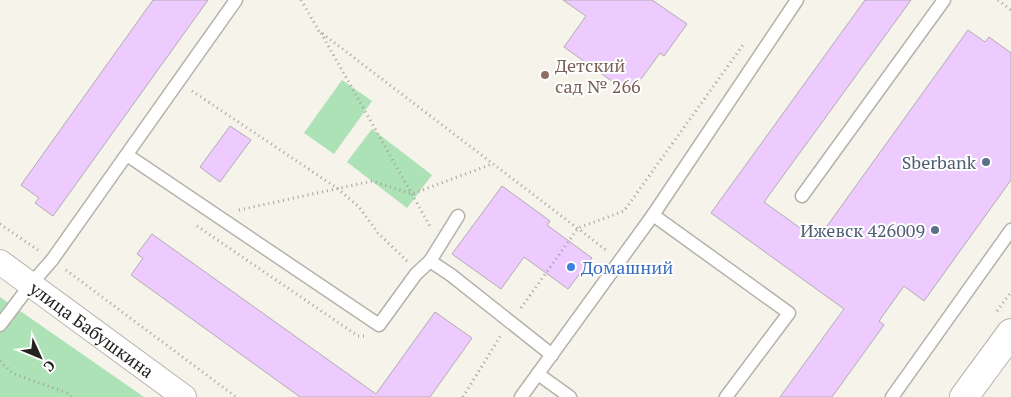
<svg xmlns="http://www.w3.org/2000/svg" width="1011" height="397" font-family="'PT Serif',serif">
  <style>
    .green { fill: #ace2b6 }
    .building { fill: #eecbff; stroke: #b1abb3 }
    .lines { fill: none; stroke-linecap: round; stroke-linejoin: round }
    .lane-casing { stroke: #b4b2a9; stroke-width: 15 }
    .street-casing { stroke: #b4b2a9; stroke-width: 26 }
    .secondary-casing { stroke: #b4b2a9; stroke-width: 30 }
    .path { stroke: #a4a29b; stroke-width: 3; stroke-dasharray: 1 4; stroke-linecap: butt }
    .lane { stroke: #fff; stroke-width: 12 }
    .street { stroke: #fff; stroke-width: 24 }
    .secondary { stroke: #fff; stroke-width: 28 }
    .education-dot { fill: #8d6e63; stroke: #fff; stroke-width: 2 }
    .service-dot { fill: #5c6f8a; stroke: #fff; stroke-width: 2 }
    .shop-dot { fill: #3f7fe0; stroke: #fff; stroke-width: 2 }
    .labels { text-anchor: middle; dominant-baseline: central; stroke-width: 4; stroke-linejoin: round; paint-order: stroke }
    .education-label { font-size: 18px; fill: #785e54; stroke: #fff; text-anchor: start }
    .service-label { font-size: 18px; fill: #4e5e75; stroke: #fff; text-anchor: end }
    .shop-label { font-size: 18px; fill: #366cbe; stroke: #fff; text-anchor: start }
    .street-label { font-size: 18px; fill: #23221f; stroke: #fff }
  </style>
  <rect width="100%" height="100%" fill="#f5f3ea"/>
  <g class="green">
    <path d="M342 80 372 101 334 154 304 133Z"/>
    <path d="M372 129 432 175 407 208 347 162Z"/>
    <path d="M0 297 144 397H0Z"/>
  </g>
  <g class="building">
    <path d="M153 0H208L53 216 35 203 39 198 21 185Z"/>
    <path d="M563 0H652L687 24 664 56 660 53 630 94 564 47 586 16Z"/>
    <path d="M865 0H911L764 202 817 240 968 30 985 42 989 37 1011 53V180L924 301 904 286 879 321 884 325 832 397H780L844 309 711 213Z"/>
    <path d="M230 126 251 140 220 182 200 167Z"/>
    <path d="M502 186 550 221 547 225 592 258 568 289 524 257 501 289 452 254Z"/>
    <path d="M152 234 376 394 435 312 472 338 430 397H300L131 275 143 258 137 254Z"/>
  </g>
  <g class="lines">
    <defs>
      <g id="lane">
        <path d="M127 155 379 325 416 274 430 261 451 275 552 355"/>
        <path d="M802 196 944 0"/>
        <path d="M653 215 789 313 726 397"/>
        <path d="M430 261 458 216"/>
        <path d="M0 325 31 284 52 260 236 0"/>
        <path d="M538 374 570 397"/>
        <path d="M521 397 653 215 797 0"/>
        <path d="M892 397 1011 230"/>
      </g>
      <g id="street">
        <path id="s1" d="M0 262 184 397"/>
      </g>
      <path id="secondary" d="M964 397 1011 333"/>
    </defs>
    <use href="#lane" class="lane-casing"/>
    <use href="#street" class="street-casing"/>
    <use href="#secondary" class="secondary-casing"/>
    <g class="path">
      <path d="M301 0 319 31 606 250"/>
      <path d="M998 0 1011 10"/>
      <path d="M321 33 431 228"/>
      <path d="M192 91 337 188 359 207 378 233 407 261"/>
      <path d="M239 210 372 181 412 194 492 164"/>
      <path d="M0 224 38 250"/>
      <path d="M197 226 358 336H364"/>
      <path d="M66 270 236 397"/>
      <path d="M521 308 578 228 624 211 743 45"/>
      <path d="M997 311 1011 292"/>
      <path d="M0 361 12 373 67 393 71 397"/>
      <path d="M463 397 501 335"/>
    </g>
    <use href="#lane" class="lane"/>
    <use href="#street" class="street"/>
    <use href="#secondary" class="secondary"/>
  </g>
  <circle class="education-dot" cx="545" cy="75" r="5"/>
  <g class="service-dot">
    <circle cx="986" cy="162" r="5"/>
    <circle cx="935" cy="230" r="5"/>
  </g>
  <circle class="shop-dot" cx="571" cy="267" r="5"/>
  <g class="labels">
    <g class="education-label">
      <text x="555" y="65">Детский<tspan x="555" dy="21">сад № 266</tspan></text>
    </g>
    <g class="service-label">
      <text x="976" y="162">Sberbank</text>
      <text x="925" y="230">Ижевск 426009</text>
    </g>
    <g class="shop-label">
      <text x="581" y="267">Домашний</text>
    </g>
    <g class="street-label">
      <text stroke="none"><textPath href="#s1" startOffset="114">улица Бабушкина</textPath></text>
    </g>
  </g>
  <g transform="translate(40 357) rotate(134)" stroke="#ffffff" stroke-width="4" paint-order="stroke">
  <path d="M0-4L9 19L0 12L-9 19Z" fill="#23221f"/>
  <text y="-8" font-size="14" font-weight="bold" text-anchor="middle" fill="#23221f">С</text>
  </g>
</svg>
